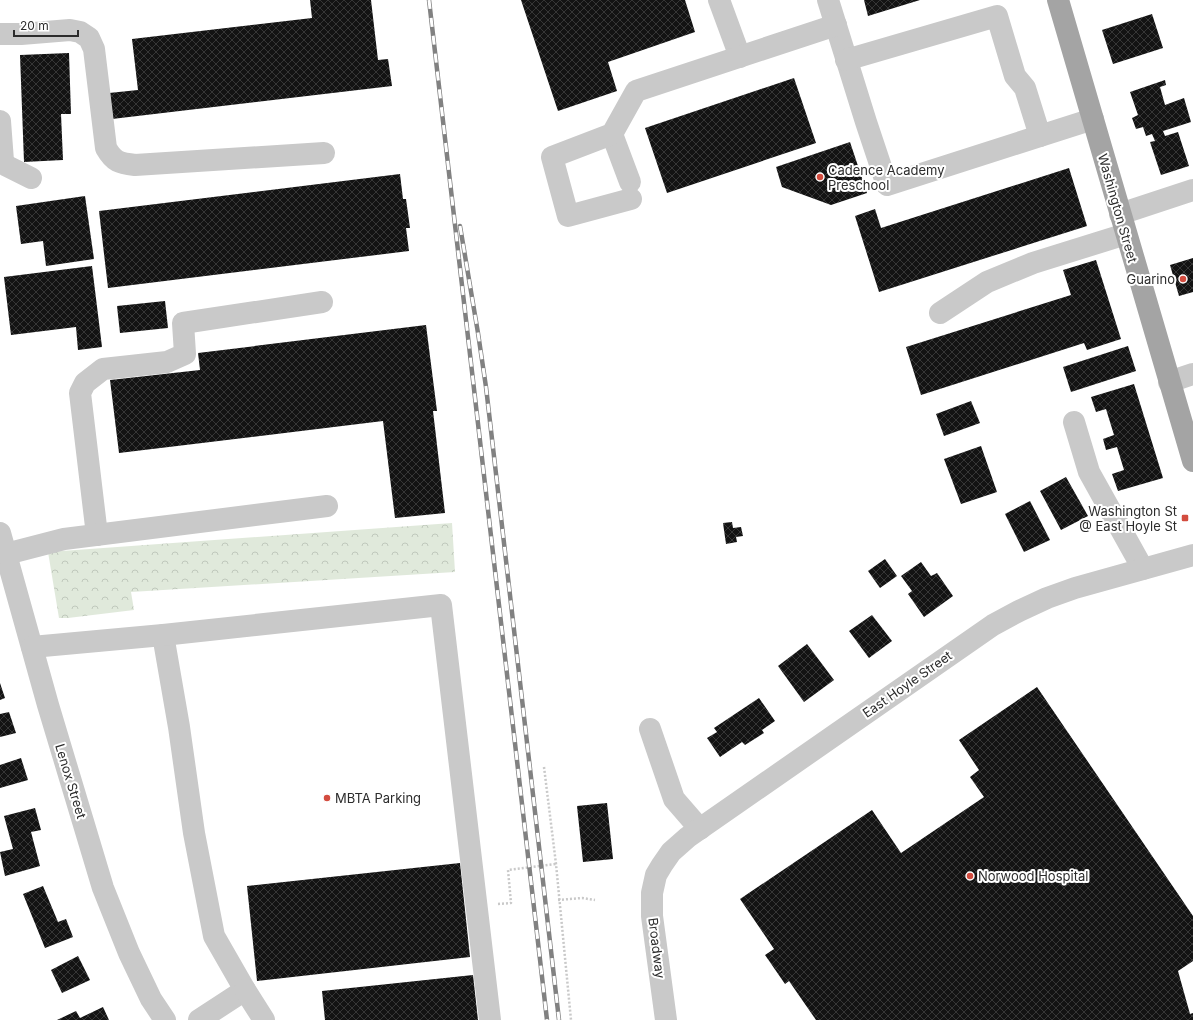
<svg xmlns="http://www.w3.org/2000/svg" width="1193" height="1020" font-family="Inter,sans-serif">
  <style>
    .forest { fill: url(#forest-crowns) }
    .building { fill: url(#building-cross-hatch) }
    .lines { fill: none; stroke-linecap: round; stroke-linejoin: round }
    .path { stroke: #c9c9c9; stroke-width: 2.5; stroke-dasharray: 2 2; stroke-linecap: butt }
    .minor { stroke: #c9c9c9; stroke-width: 22 }
    .major { stroke: #a4a4a4; stroke-width: 22 }
    .rail-casing { stroke: #818181; stroke-width: 4.5 }
    .rail { stroke: #fff; stroke-width: 3; stroke-dasharray: 9; stroke-linecap: butt }
    .poi-dot { fill: #d34c3f; stroke: #fff; stroke-width: 1.5 }
    .labels { text-anchor: middle; dominant-baseline: central; stroke-width: 4; stroke-linejoin: round; paint-order: stroke }
    .poi-label { font-size: 13px; fill: #2c2c2c; stroke: #fff; text-anchor: start }
    .street-label { font-size: 13px; fill: #2c2c2c; stroke: #fff }
  </style>
  <defs>
    <pattern id="forest-crowns" width="20" height="18" patternUnits="userSpaceOnUse"><rect width="20" height="18" fill="#e0e9db"/><path d="M2 6a3 3 0 1 1 6 0M12 15a3 3 0 1 1 6 0" fill="none" stroke="#c0c8bc"/></pattern>
    <pattern id="building-cross-hatch" width="8" height="8" patternUnits="userSpaceOnUse"><rect width="8" height="8" fill="#131313"/><path d="M0 0l8 8M0 8l8-8" fill="none" stroke="#363636"/></pattern>
  </defs>
  <rect width="100%" height="100%" fill="#fff"/>
  <path class="forest" d="M452 523 455 572 131 592 134 610 68 618H59L48 552Z"/>
  <g class="building">
    <path d="M310 0H371L378 60 388 59 392 86 112 119 109 93 138 90 132 39 312 18Z"/>
    <path d="M521 0H685L695 32 608 62 617 91 558 111Z"/>
    <path d="M864 0H920L868 16Z"/>
    <path d="M1152 14 1163 48 1113 64 1102 30Z"/>
    <path d="M69 53 71 114H61L63 160 24 162 20 55Z"/>
    <path d="M794 78 816 143 667 193 645 128Z"/>
    <path d="M1165 80 1166 85 1160 87 1165 105 1184 98 1191 122 1163 131 1165 136 1178 132 1189 166 1161 175 1150 142 1155 141 1152 134 1146 136 1143 127 1136 129 1132 118 1138 115 1130 92Z"/>
    <path d="M850 142 867 193 831 205 782 187 776 167Z"/>
    <path d="M1069 168 1087 226 879 292 855 216 875 209 881 228Z"/>
    <path d="M400 174 403 199H406L410 228H406L409 251 108 288 99 211Z"/>
    <path d="M85 196 94 259 46 266 43 241 21 244 16 206Z"/>
    <path d="M1193 258V292L1179 296 1170 265Z"/>
    <path d="M1096 260 1121 339 1087 350 1084 343 921 395 906 347 1071 295 1063 270Z"/>
    <path d="M92 266 102 347 78 350 76 327 11 335 4 277Z"/>
    <path d="M165 301 168 328 120 333 117 306Z"/>
    <path d="M426 325 437 411H433L445 513 395 518 383 421 119 453 110 380 200 370 198 353Z"/>
    <path d="M1128 346 1136 371 1071 392 1063 367Z"/>
    <path d="M1134 384 1163 478 1118 491 1112 474 1124 470 1117 447 1106 450 1103 439 1114 435 1106 409 1096 412 1091 397Z"/>
    <path d="M971 401 980 423 944 436 936 414Z"/>
    <path d="M981 446 997 492 961 504 944 459Z"/>
    <path d="M1066 477 1088 516 1061 530 1040 491Z"/>
    <path d="M1030 501 1050 540 1024 552 1005 514Z"/>
    <path d="M732 522 733 528 741 527 743 536 736 537 737 542 726 544 723 523Z"/>
    <path d="M885 559 897 576 880 588 868 571Z"/>
    <path d="M921 562 931 576 937 573 953 596 924 617 908 594 912 591 901 576Z"/>
    <path d="M872 615 892 641 869 658 849 631Z"/>
    <path d="M807 644 834 680 804 702 778 666Z"/>
    <path d="M0 683 5 698 0 700Z"/>
    <path d="M1037 687 1193 916V961L1178 971 1190 1014 1193 1013V1020H816L789 981 785 984 765 955 774 949 740 899 872 810 901 853 984 797 970 777 979 770 959 740Z"/>
    <path d="M759 698 775 721 762 730 764 733 745 745 742 742 720 757 707 738 717 732 714 728Z"/>
    <path d="M9 712 16 733 0 737V714Z"/>
    <path d="M21 758 28 780 0 788V765Z"/>
    <path d="M607 803 613 859 583 862 577 806Z"/>
    <path d="M35 808 41 830 31 832 40 866 5 876 0 852 13 849 4 816Z"/>
    <path d="M460 863 470 957 257 981 247 886Z"/>
    <path d="M43 886 58 922 66 919 73 937 45 948 23 894Z"/>
    <path d="M78 956 90 980 62 993 51 970Z"/>
    <path d="M473 975 478 1020H325L322 991Z"/>
    <path d="M103 1007 109 1020H57L76 1011 80 1018Z"/>
  </g>
  <g class="lines">
    <g class="path">
      <path d="M544 767 556 864 571 1020"/>
      <path d="M558 900 582 898 595 900"/>
      <path d="M498 904 511 903 508 870 556 864"/>
    </g>
    <g class="minor">
      <path d="M719 0 740 57"/>
      <path d="M828 0 866 122 887 185 1093 119"/>
      <path d="M0 34H21L70 30 80 32 89 38 94 49 106 148C114 162 119 163 135 165L324 153"/>
      <path d="M846 60 997 16 1015 76 1025 88 1040 136"/>
      <path d="M0 121 3 161 7 166 31 178"/>
      <path d="M612 134 630 182"/>
      <path d="M631 199 568 216 552 157 612 134 636 91 836 25"/>
      <path d="M1120 214 1193 190"/>
      <path d="M940 313 987 282 1033 263 1126 234"/>
      <path d="M1169 382 1193 374"/>
      <path d="M1074 422 1089 472 1143 569"/>
      <path d="M0 533 48 705 103 888 129 953 151 999 165 1020"/>
      <path d="M97 535 80 393 85 383 103 369 167 362 185 354 183 323 322 302"/>
      <path d="M6 554 64 539 327 506"/>
      <path d="M163 635 179 727 194 833 214 936 245 990 199 1020"/>
      <path d="M32 647 163 635 441 605 490 1020"/>
      <path d="M650 729 674 799 700 829"/>
      <path d="M245 990 264 1020"/>
      <path d="M666 1020 652 916V893L656 875 662 865 671 852 688 837 993 625 1019 611 1047 598 1075 588 1193 555"/>
    </g>
    <path class="major" d="M1058 0 1193 461"/>
    <defs>
      <g id="rail">
        <path d="M429 0 547 1020"/>
        <path d="M460 226 478 333 486 387 559 1020"/>
      </g>
    </defs>
    <use href="#rail" class="rail-casing"/>
    <use href="#rail" class="rail"/>
  </g>
  <g class="poi-dot">
    <circle cx="820" cy="177" r="4"/>
    <circle cx="1183" cy="279" r="4"/>
    <rect x="1181" y="514" width="8" height="8" rx="2"/>
    <circle cx="327" cy="798" r="4"/>
    <circle cx="970" cy="876" r="4"/>
  </g>
  <g class="labels">
    <g class="poi-label">
      <text x="828" y="170">Cadence Academy<tspan x="828" dy="15">Preschool</tspan></text>
      <text x="1175" y="279" text-anchor="end">Guarino</text>
      <text x="1177" y="511" text-anchor="end">Washington St<tspan x="1177" dy="15">@ East Hoyle St</tspan></text>
      <text x="335" y="798">MBTA Parking</text>
      <text x="978" y="876">Norwood Hospital</text>
    </g>
    <g class="street-label">
      <text transform="translate(1118 208) rotate(74)">Washington Street</text>
      <text transform="translate(907 684) rotate(-35)">East Hoyle Street</text>
      <text transform="translate(71 781) rotate(73)">Lenox Street</text>
      <text transform="translate(657 948) rotate(83)">Broadway</text>
    </g>
  </g>
  <path d="M14 30v6h64v-6" fill="none" stroke="#2c2c2c" stroke-width="2"/>
  <text x="20" y="30" font-size="12" fill="#2c2c2c" stroke="#ffffff" stroke-width="3" paint-order="stroke">20 m</text>
</svg>
